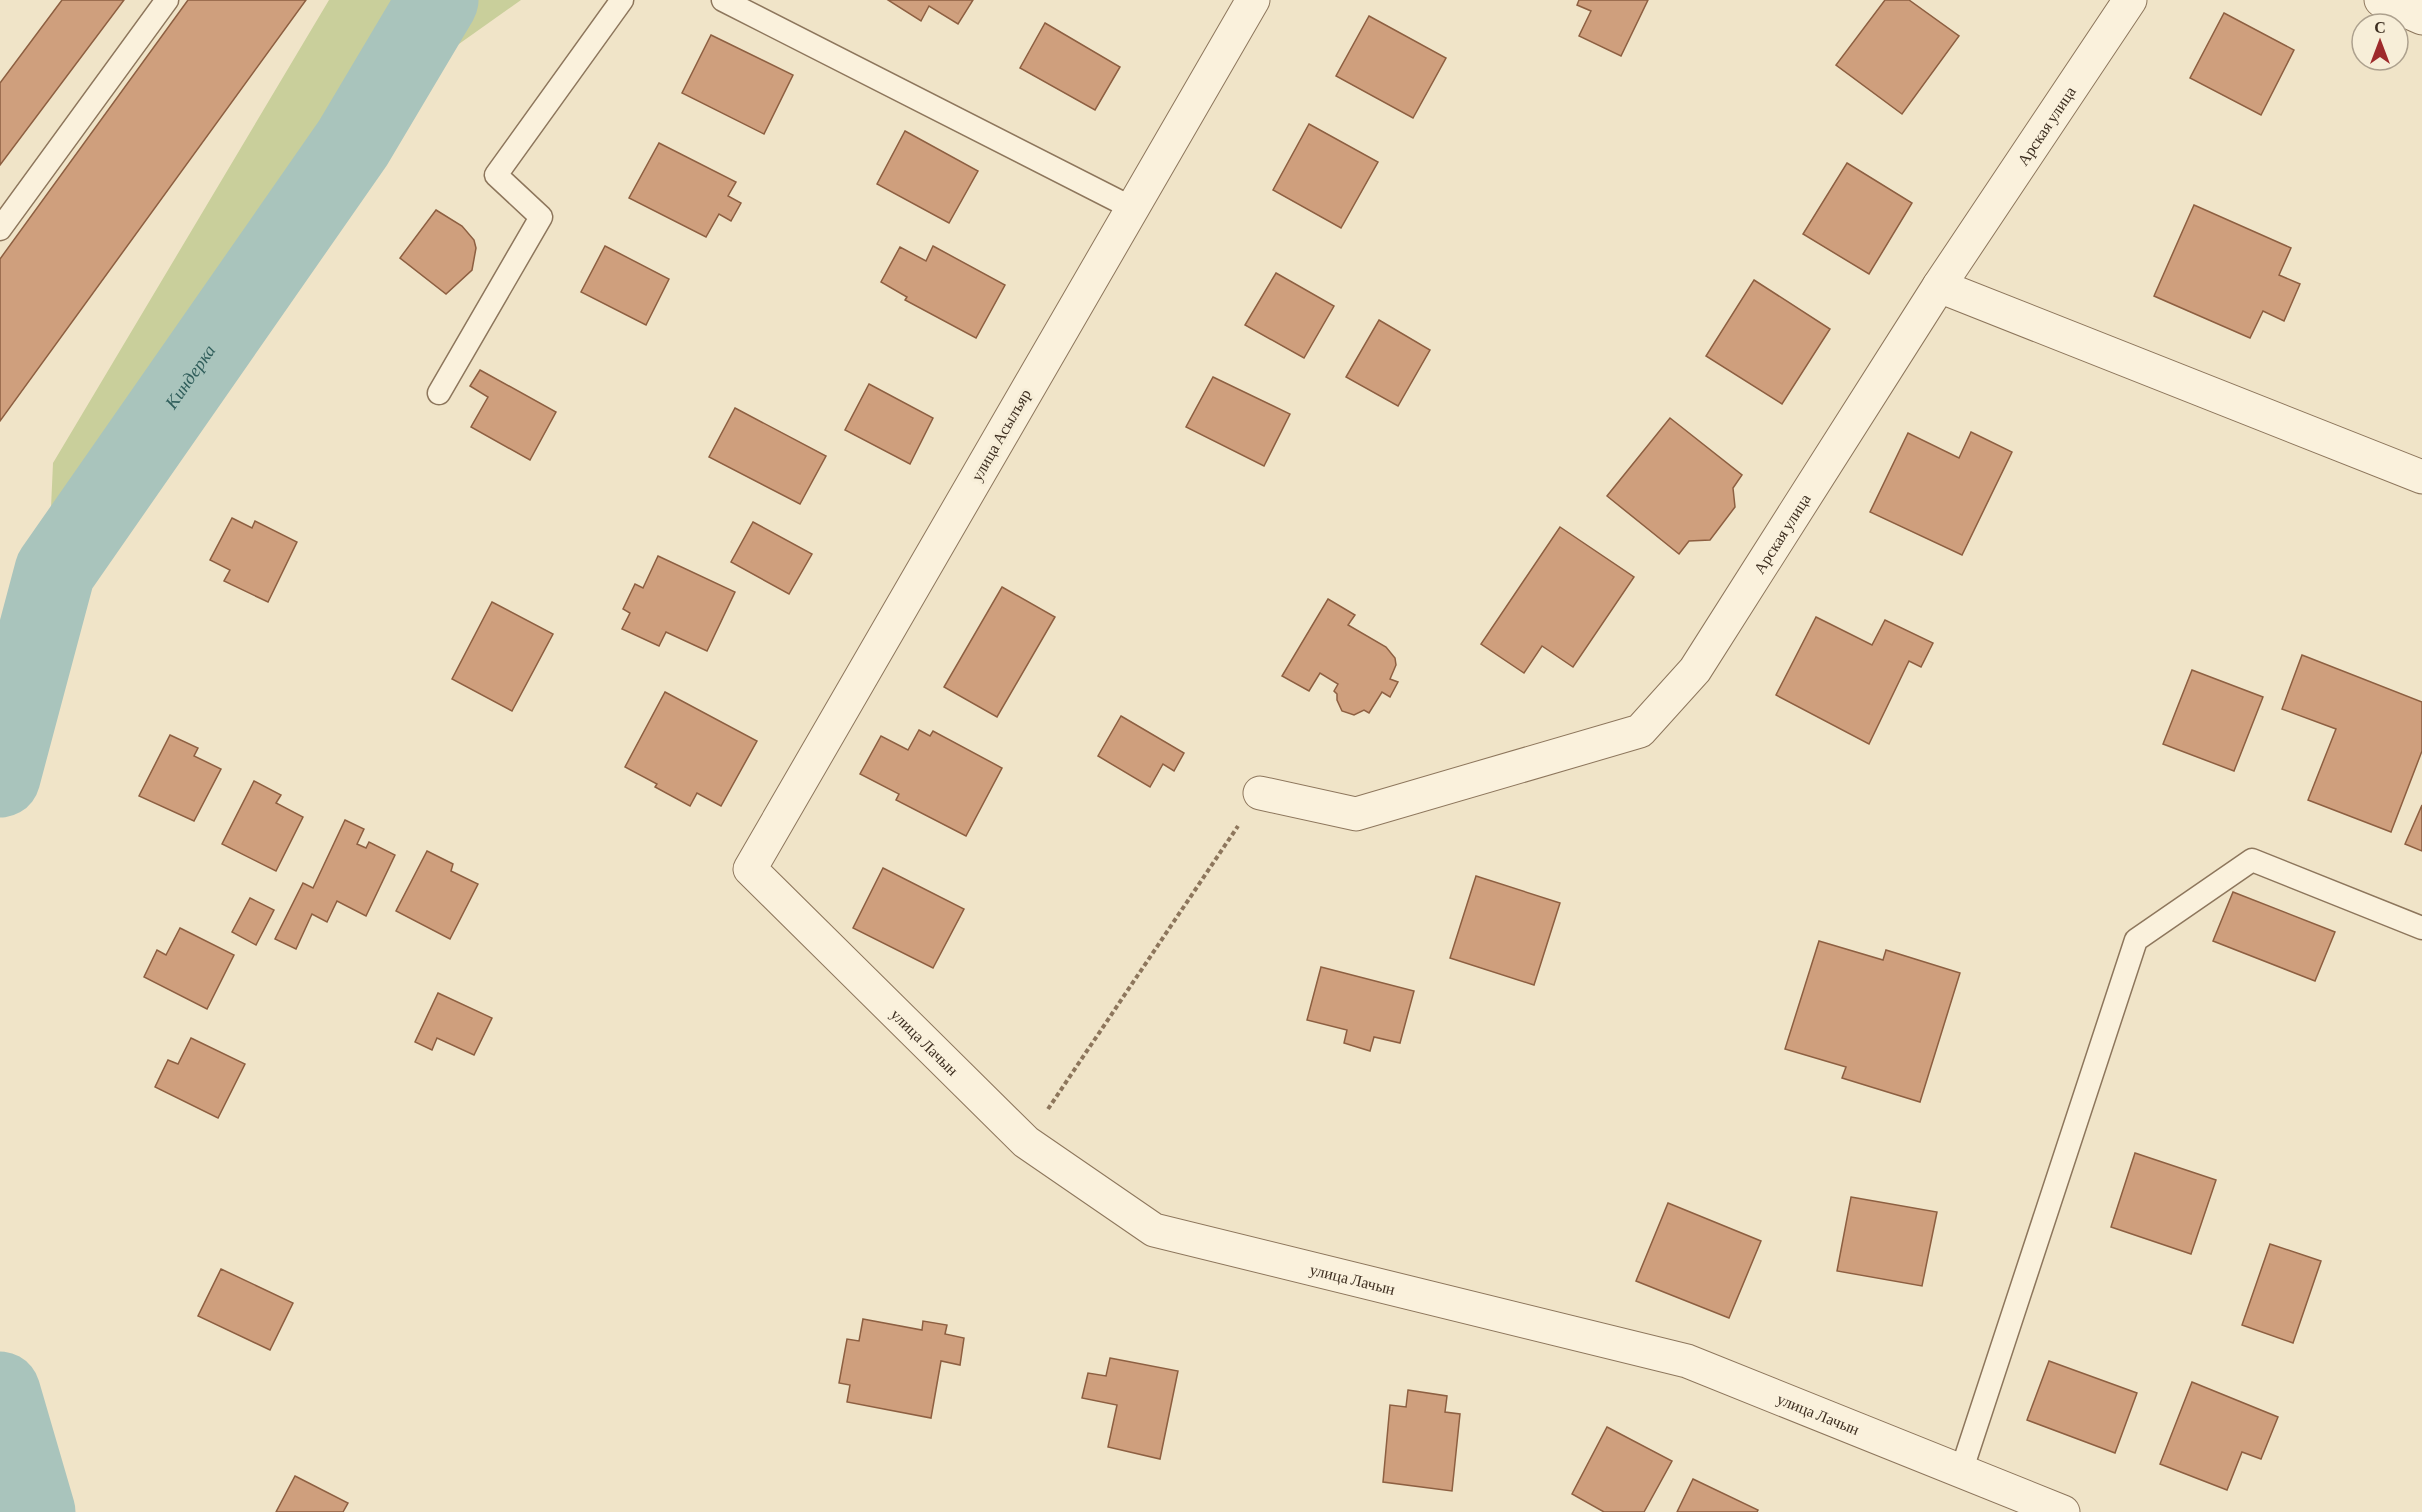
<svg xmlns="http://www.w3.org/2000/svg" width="2422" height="1512" font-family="'Crimson Pro',serif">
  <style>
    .green { fill: #c9cf9b }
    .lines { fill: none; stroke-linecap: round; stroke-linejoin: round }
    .river { stroke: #a9c4bc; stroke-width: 81 }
    .building { fill: #cf9f7d; stroke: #8d5f41; stroke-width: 1.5 }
    .lane-casing { stroke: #8d765c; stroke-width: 25 }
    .street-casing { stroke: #8d765c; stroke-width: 35 }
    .path { stroke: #8d765c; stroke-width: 4; stroke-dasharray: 4.5 3; stroke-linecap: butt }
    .lane { stroke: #faf1dc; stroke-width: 22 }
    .street { stroke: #faf1dc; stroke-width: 33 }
    .labels { text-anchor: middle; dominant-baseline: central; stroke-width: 6; stroke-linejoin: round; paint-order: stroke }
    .street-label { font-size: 16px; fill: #3d2e20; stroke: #f7eed8 }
    .water-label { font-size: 18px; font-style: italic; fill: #2f5d5a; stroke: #f7eed8 }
  </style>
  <rect width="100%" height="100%" fill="#f0e4c8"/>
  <path class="green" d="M329 0H521L442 56 150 490 96 517 51 508 53 463Z"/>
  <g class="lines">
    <g class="river">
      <path id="s1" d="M0 777 55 571 353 143 438 0"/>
      <path d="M0 1392 35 1512"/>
    </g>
  </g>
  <g class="building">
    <path d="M62 0H124L0 165V83Z"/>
    <path d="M188 0H306L0 421V259Z"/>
    <path d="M888 0H973L958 24 929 6 921 21Z"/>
    <path d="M1579 0H1648L1621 56 1579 36 1591 11 1577 5Z"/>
    <path d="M1885 0H1909L1959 36 1902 114 1836 65Z"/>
    <path d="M2224 13 2294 50 2261 115 2190 78Z"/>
    <path d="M1369 16 1446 58 1413 118 1336 76Z"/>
    <path d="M1045 23 1120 67 1095 110 1020 68Z"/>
    <path d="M711 35 793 75 764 134 682 93Z"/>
    <path d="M1309 124 1378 162 1341 228 1273 190Z"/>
    <path d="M905 131 978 171 949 223 877 184Z"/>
    <path d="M659 143 736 182 728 196 741 203 731 221 719 214 706 237 629 198Z"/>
    <path d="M1847 163 1912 203 1869 274 1803 234Z"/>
    <path d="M2194 205 2291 248 2279 275 2300 284 2284 321 2263 311 2250 338 2154 296Z"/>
    <path d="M436 210 462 226 474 240 476 248 472 270 446 294 400 258Z"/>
    <path d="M605 246 669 279 646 325 581 292Z"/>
    <path d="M933 246 1005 285 976 338 905 300 907 297 881 282 900 247 926 261Z"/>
    <path d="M1276 273 1334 306 1304 358 1245 325Z"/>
    <path d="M1754 280 1830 329 1782 404 1706 356Z"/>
    <path d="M1379 320 1430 350 1398 406 1346 377Z"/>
    <path d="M480 370 556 412 530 460 471 427 488 397 470 386Z"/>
    <path d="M1213 377 1290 414 1264 466 1186 427Z"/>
    <path d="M869 384 933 418 910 464 845 430Z"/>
    <path d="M735 408 826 456 800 504 709 457Z"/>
    <path d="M1670 418 1742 475 1733 488 1735 507 1710 540 1689 541 1679 554 1607 496Z"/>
    <path d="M1971 432 2012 452 1962 555 1870 512 1908 433 1959 458Z"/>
    <path d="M232 518 252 528 255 521 297 542 268 602 224 581 230 570 210 560Z"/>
    <path d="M753 522 812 554 789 594 731 562Z"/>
    <path d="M1560 527 1634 577 1573 667 1542 646 1524 673 1481 644Z"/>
    <path d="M658 556 735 592 707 651 666 632 659 646 622 629 630 613 623 609 635 584 643 588Z"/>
    <path d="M1002 587 1055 617 997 717 944 687Z"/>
    <path d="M1328 599 1355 615 1348 625 1386 647 1395 658 1396 665 1390 679 1398 682 1390 697 1382 692 1369 713 1364 710 1354 715 1342 711 1337 700V694L1334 691 1338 684 1320 673 1309 691 1282 676Z"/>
    <path d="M492 602 553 634 512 711 452 679Z"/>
    <path d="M1816 617 1872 645 1885 620 1933 643 1921 667 1909 661 1869 744 1776 695Z"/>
    <path d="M2302 655 2422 702V751L2391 832 2308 800 2336 729 2282 709Z"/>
    <path d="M2192 670 2263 697 2234 771 2163 744Z"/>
    <path d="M665 692 757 741 721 806 697 793 690 806 655 787 657 784 625 767Z"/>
    <path d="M1121 716 1184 753 1174 771 1163 764 1150 787 1098 756Z"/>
    <path d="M919 730 930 736 933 731 1002 768 966 836 896 800 899 794 860 774 881 736 908 750Z"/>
    <path d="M170 735 198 748 194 756 221 769 194 821 139 796Z"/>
    <path d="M254 781 281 795 276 803 303 817 276 871 222 844Z"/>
    <path d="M2422 805V851L2405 844Z"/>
    <path d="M345 820 364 829 357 844 366 848 369 842 395 855 366 916 337 901 327 922 312 914 296 949 275 939 303 883 313 888Z"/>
    <path d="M427 851 453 864 451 871 478 884 450 939 396 911Z"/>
    <path d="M883 868 964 909 933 968 853 928Z"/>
    <path d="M1476 876 1560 903 1534 985 1450 958Z"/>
    <path d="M2233 892 2335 932 2315 981 2213 941Z"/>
    <path d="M250 898 274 910 256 945 232 932Z"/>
    <path d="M180 928 234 955 207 1009 144 977 157 950 166 955Z"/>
    <path d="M1819 941 1883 960 1886 950 1960 973 1920 1102 1842 1078 1846 1067 1785 1049Z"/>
    <path d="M1321 967 1414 991 1400 1043 1374 1037 1370 1051 1344 1043 1347 1030 1307 1020Z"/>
    <path d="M438 993 492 1018 474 1055 437 1038 432 1050 415 1042Z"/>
    <path d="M191 1038 245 1064 218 1118 155 1087 168 1060 178 1064Z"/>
    <path d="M2135 1153 2216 1180 2191 1254 2111 1227Z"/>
    <path d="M1851 1197 1937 1212 1922 1286 1837 1271Z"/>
    <path d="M1668 1203 1761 1241 1729 1318 1636 1281Z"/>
    <path d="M2270 1244 2321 1261 2293 1343 2242 1325Z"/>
    <path d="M221 1269 293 1303 270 1350 198 1316Z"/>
    <path d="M863 1319 922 1330 923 1321 947 1325 945 1334 964 1338 960 1365 941 1361 931 1418 847 1402 850 1385 839 1383 847 1339 859 1341Z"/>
    <path d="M1110 1358 1178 1371 1160 1459 1108 1447 1117 1405 1082 1398 1088 1373 1106 1376Z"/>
    <path d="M2049 1361 2137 1393 2115 1453 2027 1420Z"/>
    <path d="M2192 1382 2278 1417 2261 1459 2242 1452 2227 1490 2160 1464Z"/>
    <path d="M1408 1390 1447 1396 1445 1412 1460 1414 1452 1491 1383 1482 1390 1405 1406 1407Z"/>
    <path d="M1607 1427 1672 1461 1644 1512H1604L1572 1494Z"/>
    <path d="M295 1476 348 1503 343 1512H276Z"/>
    <path d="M1693 1479 1758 1510 1757 1512H1677Z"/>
  </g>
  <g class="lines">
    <defs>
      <g id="lane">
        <path d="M723 0 1132 208"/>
        <path d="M0 229 167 0"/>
        <path d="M439 393 541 217 496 175 622 0"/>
        <path d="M1961 1472 2136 940 2252 860 2422 928"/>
      </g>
      <g id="street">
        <path id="s2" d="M1253 0 750 869 1026 1142 1154 1230 1687 1361 2063 1512"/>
        <path d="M2381 0 2422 18"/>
        <path d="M1939 286 2422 477"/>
        <path id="s3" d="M1260 793 1356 814 1640 731 1695 670 1939 286 2130 0"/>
      </g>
    </defs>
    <use href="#lane" class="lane-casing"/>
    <use href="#street" class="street-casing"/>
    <path class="path" d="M1048 1109 1238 826"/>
    <use href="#lane" class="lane"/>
    <use href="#street" class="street"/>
  </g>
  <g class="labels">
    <g class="street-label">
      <text stroke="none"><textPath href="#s3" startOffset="1124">Арская улица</textPath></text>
      <text transform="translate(1001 435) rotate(-60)">улица Асылъяр</text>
      <text stroke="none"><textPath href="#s3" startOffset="638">Арская улица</textPath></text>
      <text stroke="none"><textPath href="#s2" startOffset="1250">улица Лачын</textPath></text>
      <text stroke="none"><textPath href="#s2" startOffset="1752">улица Лачын</textPath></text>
      <text stroke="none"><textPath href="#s2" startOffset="2238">улица Лачын</textPath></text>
    </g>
    <g class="water-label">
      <text stroke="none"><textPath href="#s1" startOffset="450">Киндерка</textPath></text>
    </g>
  </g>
  <g transform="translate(2380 42)"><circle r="28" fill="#f7eed8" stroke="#ada18e" stroke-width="1.5"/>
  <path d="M0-4.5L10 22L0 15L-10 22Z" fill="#9e2a2b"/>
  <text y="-9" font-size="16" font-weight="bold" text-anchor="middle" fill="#3d2e20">С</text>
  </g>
</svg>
